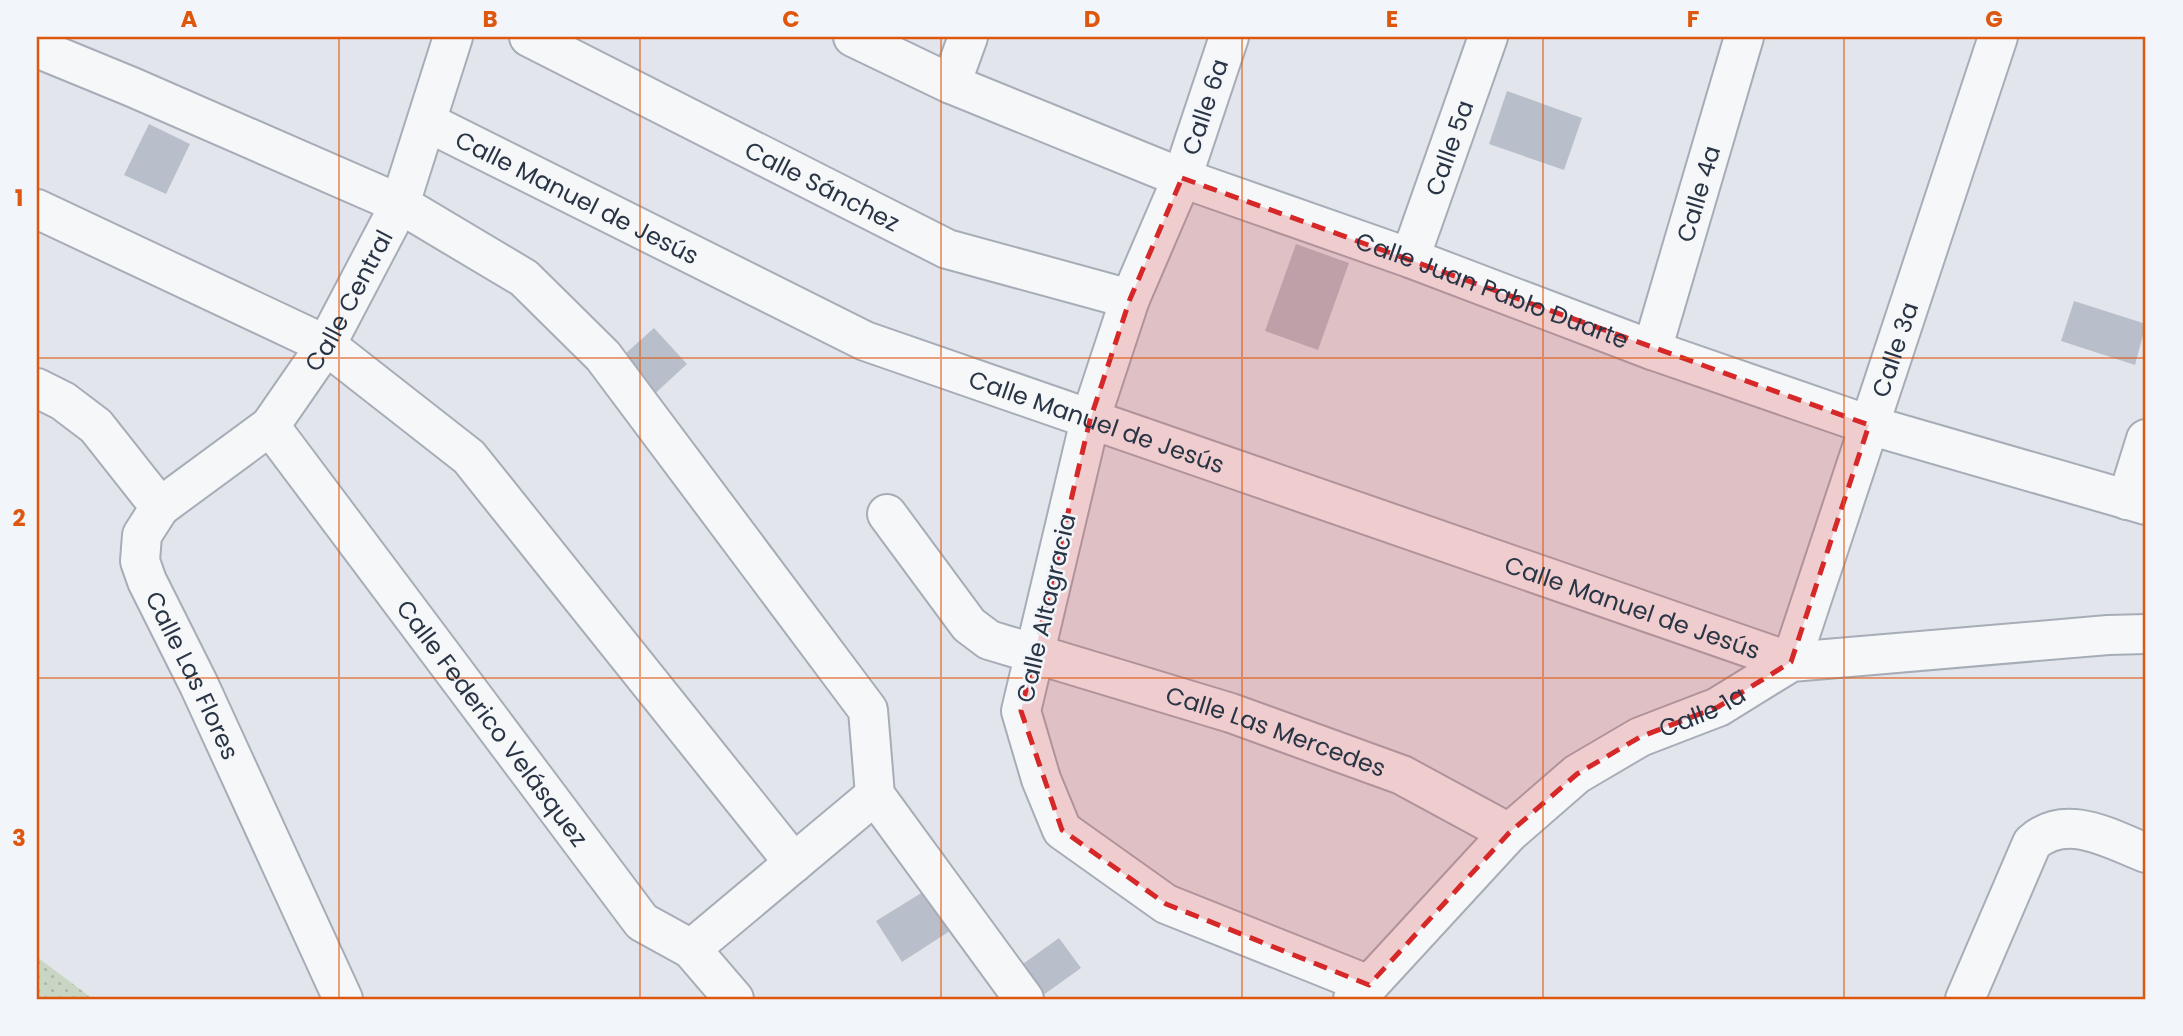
<svg xmlns="http://www.w3.org/2000/svg" width="2183" height="1036" font-family="Poppins,sans-serif">
  <style>
    .park { fill: url(#park-dots) }
    .building { fill: #b9bfca }
    .lines { fill: none; stroke-linecap: round; stroke-linejoin: round }
    .minor-casing { stroke: #a7adb7; stroke-width: 42 }
    .minor { stroke: #f5f7f9; stroke-width: 38 }
    .marked { fill: #d62828; fill-opacity: 0.2; stroke: #d62828; stroke-width: 5; stroke-dasharray: 14 9; stroke-linejoin: round }
    .grid { fill: none; stroke: #de570f; stroke-width: 2; stroke-opacity: 0.55 }
    .labels { text-anchor: middle; dominant-baseline: central; stroke-width: 5; stroke-linejoin: round; paint-order: stroke }
    .street-label { font-size: 24px; fill: #293445; stroke: #f2f5f9 }
    .neatline { fill: none; stroke: #de570f; stroke-width: 2.5 }
    .grid-label { font-size: 23px; text-anchor: middle; font-weight: bold; fill: #de570f }
  </style>
  <defs>
    <pattern id="park-dots" width="8" height="8" patternUnits="userSpaceOnUse" patternTransform="scale(1.75)"><rect width="8" height="8" fill="#c8d6c3"/><path d="M2 2h.1M6 6h.1" fill="none" stroke="#acb8a9" stroke-width="1.8" stroke-linecap="round"/></pattern>
  </defs>
  <rect width="100%" height="100%" fill="#e2e6ec"/>
  <path class="park" d="M37 957 93 999H37Z"/>
  <g class="building">
    <path d="M1507 91 1582 118 1564 170 1489 144Z"/>
    <path d="M149 124 190 144 166 194 124 175Z"/>
    <path d="M1296 244 1349 263 1318 350 1265 331Z"/>
    <path d="M2074 301 2146 324 2135 365 2061 341Z"/>
    <path d="M654 328 687 364 649 399 615 363Z"/>
    <path d="M931 887 956 927 902 962 876 921Z"/>
    <path d="M1059 938 1081 968 1042 996 1020 966Z"/>
  </g>
  <g class="lines">
    <defs>
      <g id="minor">
        <path id="s1" d="M529 37 947 249 1130 299"/>
        <path id="s2" d="M853 37 951 84 1182 178 1410 258 1652 350 1869 425 2146 505"/>
        <path d="M1229 37 1182 178 1130 299 1090 420 1021 711 1041 779 1062 830 1166 904 1369 985"/>
        <path d="M37 48 132 87 400 204 524 278 603 356 868 710 875 795 1024 999"/>
        <path d="M951 84 968 37"/>
        <path id="s3" d="M427 122 865 341 1791 662 1998 37"/>
        <path d="M37 209 326 345 469 457 794 863"/>
        <path id="s4" d="M1410 258 1488 37"/>
        <path id="s5" d="M1652 350 1744 37"/>
        <path id="s6" d="M37 388 63 401 96 426 160 507 142 535 140 561 147 581 199 685 343 999"/>
        <path id="s7" d="M270 426 642 922 691 949 734 999"/>
        <path d="M2127 500 2146 439"/>
        <path id="s8" d="M160 507 270 426 326 345 400 204 453 37"/>
        <path id="s9" d="M887 514 969 625 989 640 1231 713 1402 775 1509 833"/>
        <path d="M691 949 875 795"/>
        <path id="s10" d="M1353 999 1369 985 1509 833 1577 774 1640 737 1718 707 1791 662 2108 635 2146 634"/>
        <path d="M1965 999 2032 843C2066 812 2110 839 2146 853"/>
      </g>
    </defs>
    <use href="#minor" class="minor-casing"/>
    <use href="#minor" class="minor"/>
  </g>
  <path class="marked" d="M1182 178 1869 425 1791 662 1718 707 1640 737 1577 774 1509 833 1369 985 1166 904 1062 830 1021 711 1090 420 1130 299Z"/>
  <path class="grid" d="M339 37V999M640 37V999M941 37V999M1242 37V999M1543 37V999M1844 37V999M37 358H2146M37 678H2146"/>
  <g class="labels">
    <g class="street-label">
      <text transform="translate(1205 107) rotate(-72)">Calle 6a</text>
      <text stroke="none"><textPath href="#s4" startOffset="117">Calle 5a</textPath></text>
      <text stroke="none"><textPath href="#s1" startOffset="329">Calle Sánchez</textPath></text>
      <text stroke="none"><textPath href="#s5" startOffset="163">Calle 4a</textPath></text>
      <text stroke="none"><textPath href="#s3" startOffset="168">Calle Manuel de Jesús</textPath></text>
      <text stroke="none"><textPath href="#s2" startOffset="688">Calle Juan Pablo Duarte</textPath></text>
      <text stroke="none"><textPath href="#s8" startOffset="285">Calle Central</textPath></text>
      <text stroke="none"><textPath href="#s3" startOffset="1799">Calle 3a</textPath></text>
      <text stroke="none"><textPath href="#s3" startOffset="735">Calle Manuel de Jesús</textPath></text>
      <text stroke="none"><textPath href="#s3" startOffset="1302">Calle Manuel de Jesús</textPath></text>
      <text transform="translate(1046 608) rotate(-77)">Calle Altagracia</text>
      <text stroke="none"><textPath href="#s6" startOffset="359">Calle Las Flores</textPath></text>
      <text stroke="none"><textPath href="#s10" startOffset="458">Calle 1a</textPath></text>
      <text stroke="none"><textPath href="#s7" startOffset="371">Calle Federico Velásquez</textPath></text>
      <text stroke="none"><textPath href="#s9" startOffset="464">Calle Las Mercedes</textPath></text>
    </g>
  </g>
  <rect width="2183" height="1036" fill="none" stroke="#f2f5f9" stroke-width="77"/>
  <rect x="38" y="38" width="2106" height="960" class="neatline"/>
  <g class="grid-label">
    <text x="189" y="27">A</text>
    <text x="490" y="27">B</text>
    <text x="791" y="27">C</text>
    <text x="1092" y="27">D</text>
    <text x="1392" y="27">E</text>
    <text x="1693" y="27">F</text>
    <text x="1994" y="27">G</text>
    <text x="19" y="206">1</text>
    <text x="19" y="526">2</text>
    <text x="19" y="846">3</text>
  </g>
</svg>
